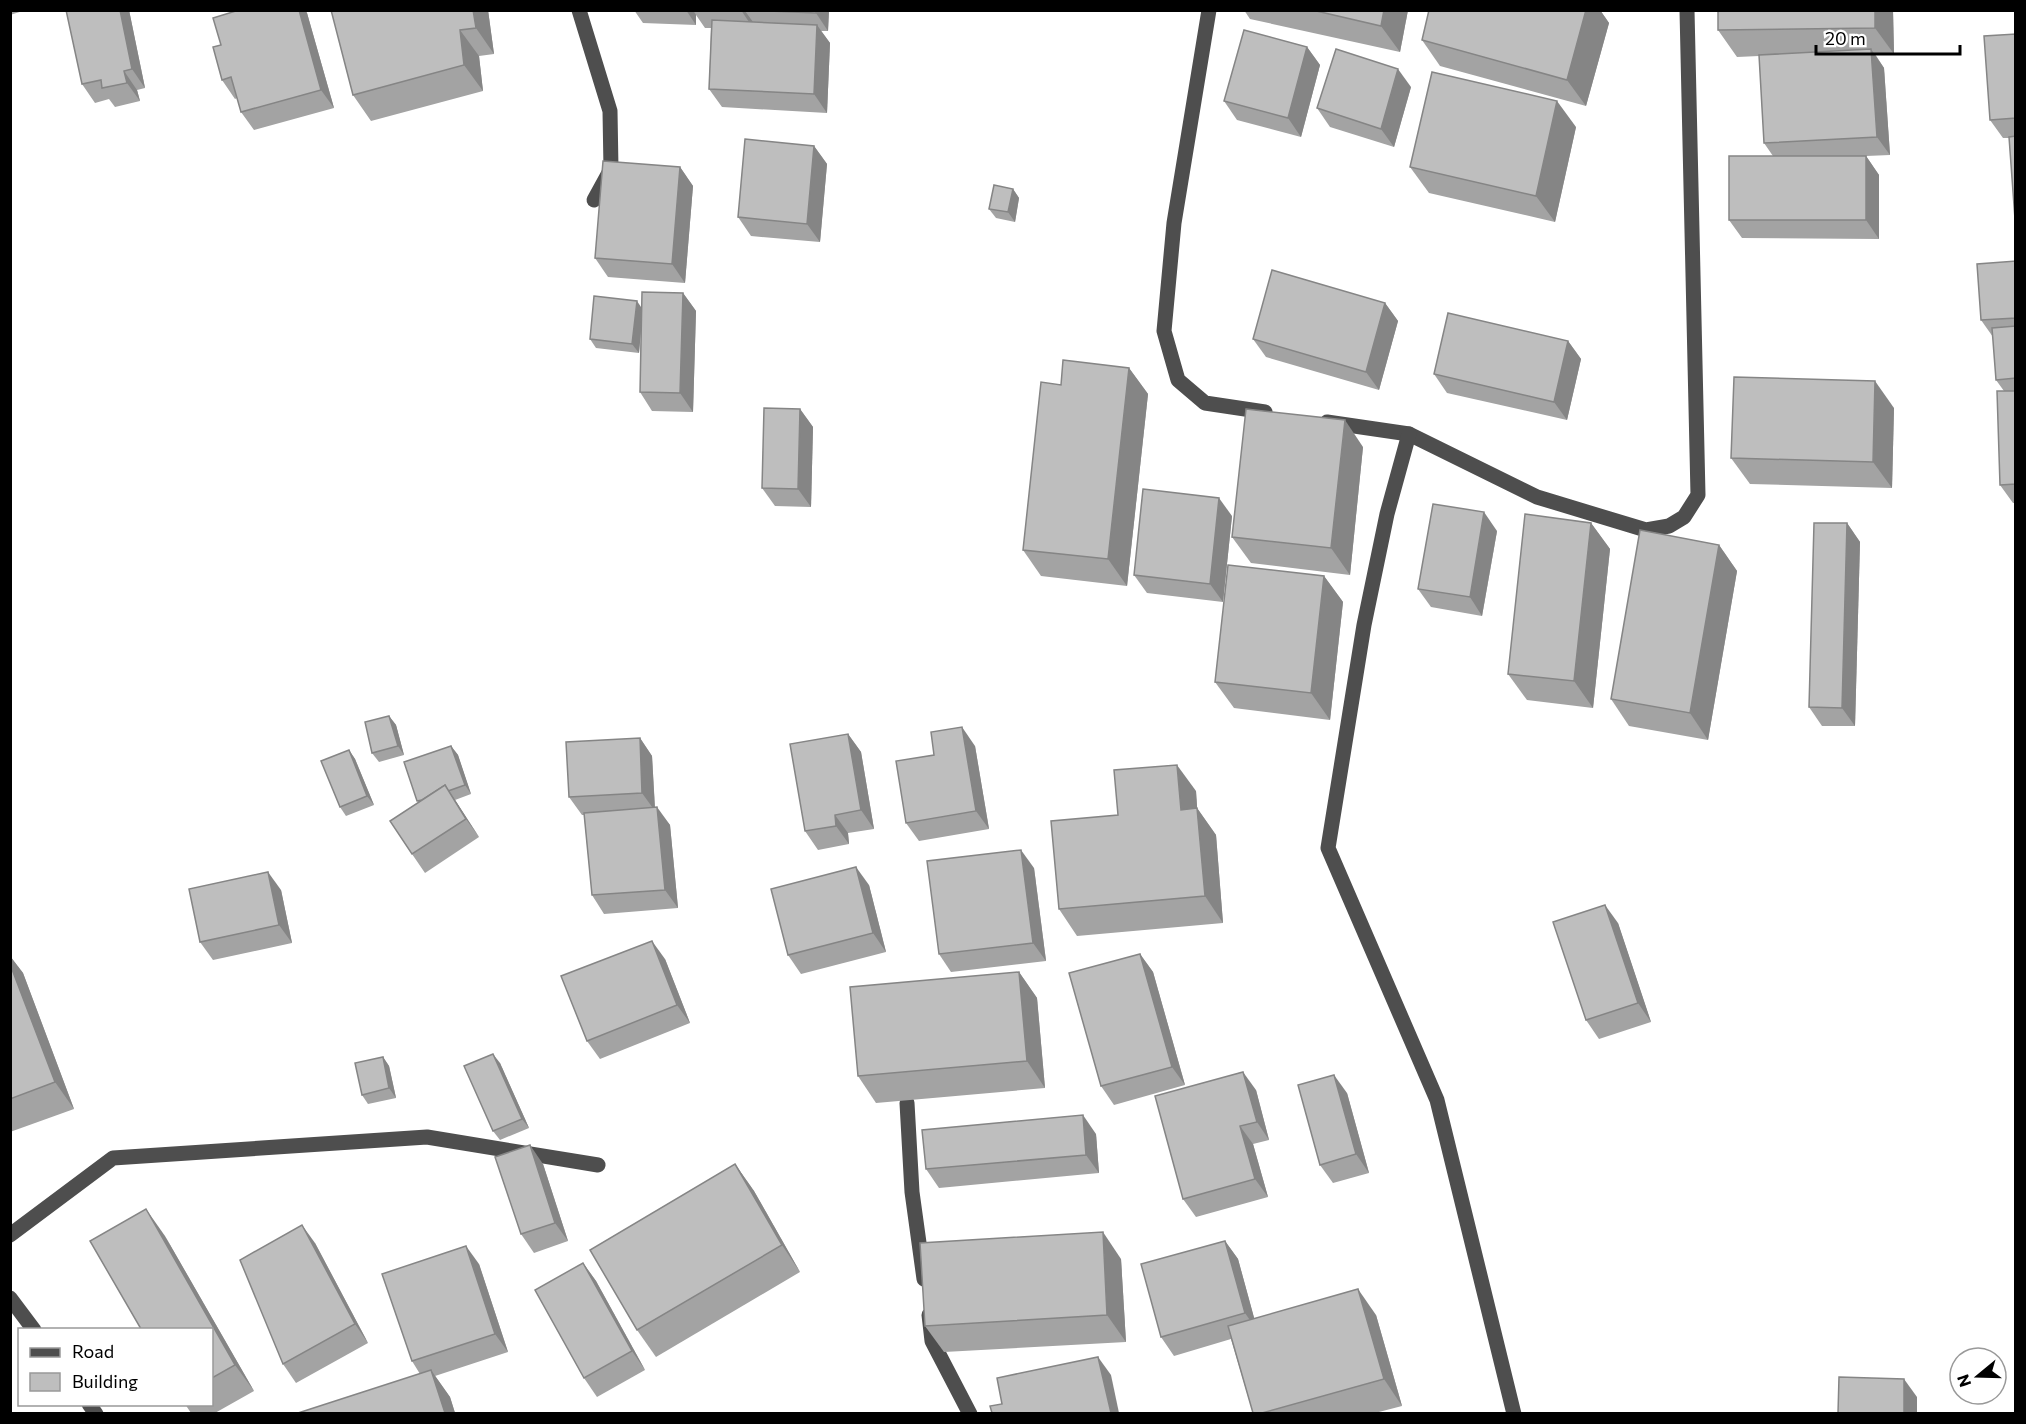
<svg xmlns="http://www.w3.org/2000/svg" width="2026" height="1424" font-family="Commissioner,sans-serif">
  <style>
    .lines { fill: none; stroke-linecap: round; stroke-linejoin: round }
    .minor { stroke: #4e4e4e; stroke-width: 15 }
    .wall { fill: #a3a3a3 }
    .shaded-wall { fill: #858585 }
    .building { fill: #bebebe; stroke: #858585; stroke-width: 1.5 }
  </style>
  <rect width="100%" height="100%" fill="#fff"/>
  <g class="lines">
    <g class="minor">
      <path d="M579 10 610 111 611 169 594 200"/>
      <path d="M1209 10 1174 223 1164 331 1178 380 1205 403 1265 412"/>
      <path d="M1327 422 1409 434 1537 497 1646 530 1669 526 1684 517 1698 495 1687 10"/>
      <path d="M1409 434 1387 514 1364 625 1328 848 1437 1100 1514 1414"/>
      <path d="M907 1103 912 1192 924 1279"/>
      <path d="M10 1235 113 1158 427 1137 598 1165"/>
      <path d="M10 1298 34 1330"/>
      <path d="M929 1315 932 1341 970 1414"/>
      <path d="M89 1404 96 1414"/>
    </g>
  </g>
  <g class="wall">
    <path d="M10 10H26L10 15Z"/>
    <path d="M129 10 145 88 137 90 140 101 115 107 109 99 95 103 82 84Z"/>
    <path d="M239 10H305L307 13 334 108 254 130 241 112 237 98 235 99 222 80 221 45Z"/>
    <path d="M488 10 494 54 479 56 483 91 371 121 353 95Z"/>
    <path d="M634 10H829L828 31H821L830 43 827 113 722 107 709 89 711 28H705L696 15V25L643 23Z"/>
    <path d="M1244 10H1408L1400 52 1250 19Z"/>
    <path d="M1429 10H1600L1609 23 1586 106 1440 66 1422 40Z"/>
    <path d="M1718 10H1893L1894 54H1875L1884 68 1890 155 1866 156 1879 175V239L1742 238 1729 220 1773 156 1764 143 1759 56 1737 57 1718 30Z"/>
    <path d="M2016 34V233L2009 138H2003L1990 120Z"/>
    <path d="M1307 47 1320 65 1301 137 1237 120 1224 101Z"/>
    <path d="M1411 87 1394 147 1330 127 1317 108Z"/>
    <path d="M1576 127 1555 222 1429 193 1410 167Z"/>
    <path d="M814 146 827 164 820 242 751 236 738 217Z"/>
    <path d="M680 167 693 186 685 283 608 277 595 258Z"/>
    <path d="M1013 189 1019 198 1015 222 996 218 989 209Z"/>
    <path d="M2016 261V503H2013L2000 485 2004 391 1996 380 1993 337 1981 320Z"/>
    <path d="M683 293 696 311 693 412 652 411 640 392 641 328 639 353 596 348 590 339 642 308Z"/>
    <path d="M1385 303 1398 321 1379 390 1266 357 1253 339Z"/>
    <path d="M1568 341 1581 359 1567 420 1447 393 1434 374Z"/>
    <path d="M1129 368 1148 394 1127 586 1041 576 1023 550 1061 385Z"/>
    <path d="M1894 408 1892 488 1750 484 1731 458Z"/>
    <path d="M800 409 813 427 811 507 775 506 762 488Z"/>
    <path d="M1363 447 1350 575 1251 563 1232 537Z"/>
    <path d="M1232 516 1223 602 1147 593 1134 575Z"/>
    <path d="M1591 523 1610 549 1593 708 1527 700 1508 674Z"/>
    <path d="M1847 523 1860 542 1855 726H1822L1809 707Z"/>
    <path d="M1497 531 1482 616 1431 607 1418 589Z"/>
    <path d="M1719 545 1737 571 1708 740 1629 726 1611 699Z"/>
    <path d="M1324 576 1343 602 1330 720 1234 708 1215 682Z"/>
    <path d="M389 716 396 725 404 755 379 762 372 753Z"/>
    <path d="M848 734 861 752 874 829 848 833 849 844 818 850 805 831Z"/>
    <path d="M640 738 652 756 655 807 670 825 678 908 604 914 592 895 584 815H582L569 797Z"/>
    <path d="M451 746 458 755 471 794 455 800 479 837 425 873 412 854 418 802 417 801Z"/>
    <path d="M975 746 989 829 919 841 906 823 934 755Z"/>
    <path d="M349 750 355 759 374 805 346 816 340 807Z"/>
    <path d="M1196 791 1197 808 1216 835 1223 923 1077 936 1059 909 1118 815Z"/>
    <path d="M1034 868 1046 961 951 972 939 954Z"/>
    <path d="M869 885 886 952 801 974 788 955Z"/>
    <path d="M281 890 292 943 213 960 200 942Z"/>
    <path d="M1618 923 1651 1022 1599 1039 1586 1020Z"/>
    <path d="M1140 954 1153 972 1185 1085 1114 1105 1101 1086Z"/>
    <path d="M10 956 23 973 74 1109 10 1132Z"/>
    <path d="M665 959 690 1023 600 1059 587 1041Z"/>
    <path d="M1019 972 1037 998 1045 1088 876 1103 858 1076Z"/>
    <path d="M383 1057 389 1066 396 1098 368 1104 362 1095Z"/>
    <path d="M500 1063 529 1128 500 1140 493 1131Z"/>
    <path d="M1256 1090 1269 1140 1253 1144 1268 1197 1196 1217 1183 1199Z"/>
    <path d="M1347 1093 1369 1173 1333 1183 1320 1165Z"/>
    <path d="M1096 1134 1099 1173 939 1188 926 1169Z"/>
    <path d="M543 1164 568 1241 534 1253 521 1234Z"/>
    <path d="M735 1164 754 1191 800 1272 656 1357 637 1330Z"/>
    <path d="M165 1236 254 1391 215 1413H191L185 1404H212V1329Z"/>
    <path d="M1225 1241 1238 1259 1254 1318 1376 1315 1402 1406 1375 1413H1253L1231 1339 1174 1356 1161 1337Z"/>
    <path d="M315 1243 368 1343 296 1383 283 1364Z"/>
    <path d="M1121 1259 1126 1342 944 1352 925 1326Z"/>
    <path d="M583 1263 596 1281 645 1370 597 1397 584 1378Z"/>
    <path d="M479 1264 508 1352 435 1376 450 1397 455 1413H298L420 1374 412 1361Z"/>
  </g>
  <g class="shaded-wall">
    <path d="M120 10H129L145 88 132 69Z"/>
    <path d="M299 10H305L307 13 334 108 321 90Z"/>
    <path d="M473 10H488L494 54 476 28Z"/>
    <path d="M686 10H693L696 15V25Z"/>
    <path d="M741 10H753L745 11 753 22V28Z"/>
    <path d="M816 10H829L828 31 816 13Z"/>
    <path d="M1384 10H1408L1400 52 1381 26Z"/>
    <path d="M1586 10H1600L1609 23 1586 106 1567 80Z"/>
    <path d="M1875 10H1893L1894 54 1875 28Z"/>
    <path d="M817 25 830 43 827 113 814 94Z"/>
    <path d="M460 30 479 56 483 91 464 65Z"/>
    <path d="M1307 47 1320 65 1301 137 1288 118Z"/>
    <path d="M1871 49 1884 68 1890 155 1877 137Z"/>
    <path d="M1398 69 1411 87 1394 147 1381 129Z"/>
    <path d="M124 71 137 90 140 101 127 83Z"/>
    <path d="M1557 101 1576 127 1555 222 1536 196Z"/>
    <path d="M814 146 827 164 820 242 807 224Z"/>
    <path d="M1866 156 1879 175V239L1866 220Z"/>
    <path d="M680 167 693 186 685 283 672 264Z"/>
    <path d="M1013 189 1019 198 1015 222 1008 212Z"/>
    <path d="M683 293 696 311 693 412 680 393Z"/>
    <path d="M637 301 643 310 639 353 632 344Z"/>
    <path d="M1385 303 1398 321 1379 390 1366 372Z"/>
    <path d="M1568 341 1581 359 1567 420 1554 402Z"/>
    <path d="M1129 368 1148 394 1127 586 1108 559Z"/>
    <path d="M1875 381 1894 408 1892 488 1873 462Z"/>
    <path d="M800 409 813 427 811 507 798 489Z"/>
    <path d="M1345 420 1363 447 1350 575 1331 548Z"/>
    <path d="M1219 498 1232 516 1223 602 1210 584Z"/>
    <path d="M1484 512 1497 531 1482 616 1470 597Z"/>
    <path d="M1591 523 1610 549 1593 708 1574 681Z"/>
    <path d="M1847 523 1860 542 1855 726 1842 708Z"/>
    <path d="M1719 545 1737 571 1708 740 1690 713Z"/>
    <path d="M1324 576 1343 602 1330 720 1311 693Z"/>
    <path d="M389 716 396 725 404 755 398 746Z"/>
    <path d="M962 727 975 746 989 829 976 811Z"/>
    <path d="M848 734 861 752 874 829 861 810Z"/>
    <path d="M640 738 652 756 655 811 642 793Z"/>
    <path d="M451 746 458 755 471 794 465 785Z"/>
    <path d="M349 750 355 759 374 805 367 796Z"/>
    <path d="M1177 765 1196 791 1199 836 1181 810Z"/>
    <path d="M445 785 457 803 479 837 466 819Z"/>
    <path d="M657 807 670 825 678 908 665 890Z"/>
    <path d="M1197 808 1216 835 1223 923 1205 896Z"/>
    <path d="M835 815 848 833 849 844 836 826Z"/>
    <path d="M1021 850 1034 868 1046 961 1033 943Z"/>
    <path d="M856 867 869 885 886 952 873 933Z"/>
    <path d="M268 872 281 890 292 943 279 925Z"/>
    <path d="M1605 905 1618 923 1651 1022 1638 1003Z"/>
    <path d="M652 941 665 959 690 1023 677 1005Z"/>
    <path d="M1140 954 1153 972 1185 1085 1172 1067Z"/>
    <path d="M10 956 23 973 74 1109 55 1082 10 964Z"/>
    <path d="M1019 972 1037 998 1045 1088 1027 1061Z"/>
    <path d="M493 1054 500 1063 529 1128 522 1119Z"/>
    <path d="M383 1057 389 1066 396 1098 389 1088Z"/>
    <path d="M1243 1072 1256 1090 1269 1140 1257 1122Z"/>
    <path d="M1334 1075 1347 1093 1369 1173 1356 1154Z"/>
    <path d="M1083 1115 1096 1134 1099 1173 1086 1155Z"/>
    <path d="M1240 1126 1253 1144 1268 1197 1255 1179Z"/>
    <path d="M530 1145 543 1164 568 1241 555 1223Z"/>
    <path d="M735 1164 754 1191 800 1272 782 1245Z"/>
    <path d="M146 1209 165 1236 254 1391 235 1365Z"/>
    <path d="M302 1225 315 1243 368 1343 355 1324Z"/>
    <path d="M1103 1232 1121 1259 1126 1342 1107 1315Z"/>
    <path d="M1225 1241 1238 1259 1258 1332 1245 1313Z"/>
    <path d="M466 1246 479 1264 508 1352 495 1334Z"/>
    <path d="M583 1263 596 1281 645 1370 632 1351Z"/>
    <path d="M1358 1289 1376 1315 1402 1406 1384 1379Z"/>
    <path d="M1098 1357 1111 1375 1119 1413H1111Z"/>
    <path d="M431 1370 450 1397 455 1413H445Z"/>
    <path d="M1904 1379 1917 1397V1413H1904Z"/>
  </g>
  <g class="building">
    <path d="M66 10H120L132 69 124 71 127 83 102 88 101 80 82 84Z"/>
    <path d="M239 10H299L321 90 241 112 231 77 222 80 213 47 221 45 213 18Z"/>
    <path d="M331 10H473L476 28 460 30 464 65 353 95Z"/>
    <path d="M745 10H816V13Z"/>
    <path d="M1312 10H1384L1381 26Z"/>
    <path d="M1429 10H1586L1567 80 1422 40Z"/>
    <path d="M1718 10H1875V28L1718 30Z"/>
    <path d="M712 20 817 25 814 94 709 89Z"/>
    <path d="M1244 30 1307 47 1288 118 1224 101Z"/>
    <path d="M2016 34V118L1990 120 1984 36Z"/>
    <path d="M1336 49 1398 69 1381 129 1317 108Z"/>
    <path d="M1871 49 1877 137 1764 143 1759 55Z"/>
    <path d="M1432 72 1557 101 1536 196 1410 167Z"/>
    <path d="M2016 136V233L2009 137Z"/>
    <path d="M745 139 814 146 807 224 738 217Z"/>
    <rect x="1729" y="156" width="137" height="64"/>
    <path d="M603 161 680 167 672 264 595 258Z"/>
    <path d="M994 185 1013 189 1008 212 989 209Z"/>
    <path d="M2016 261V318L1981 320 1977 264Z"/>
    <path d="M1272 270 1385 303 1366 372 1253 339Z"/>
    <path d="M642 292 683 293 680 393 640 392Z"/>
    <path d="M594 296 637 301 632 344 590 339Z"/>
    <path d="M1448 313 1568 341 1554 402 1434 374Z"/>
    <path d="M2016 326V378L1996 380 1992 328Z"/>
    <path d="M1063 360 1129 368 1108 559 1023 550 1041 382 1061 385Z"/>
    <path d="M1734 377 1875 381 1873 462 1731 458Z"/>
    <path d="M1997 391H2016V484L2000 485Z"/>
    <path d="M764 408 800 409 798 489 762 488Z"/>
    <path d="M1246 409 1345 420 1331 548 1232 537Z"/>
    <path d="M1143 489 1219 498 1210 584 1134 575Z"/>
    <path d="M1433 504 1484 512 1470 597 1418 589Z"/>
    <path d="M1525 514 1591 523 1574 681 1508 674Z"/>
    <path d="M1814 523H1847L1842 708 1809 707Z"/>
    <path d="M1640 530 1719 545 1690 713 1611 699Z"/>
    <path d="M1228 565 1324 576 1311 693 1215 682Z"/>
    <path d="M389 716 398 746 372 753 365 722Z"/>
    <path d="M962 727 976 811 906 823 896 761 934 755 931 732Z"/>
    <path d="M848 734 861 810 835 815 836 826 805 831 790 744Z"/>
    <path d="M640 738 642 793 569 797 566 742Z"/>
    <path d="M451 746 465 785 448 791 445 785 422 800 417 801 404 762Z"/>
    <path d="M349 750 367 796 340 807 321 761Z"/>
    <path d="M1177 765 1181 810 1197 808 1205 896 1059 909 1051 821 1118 815 1114 770Z"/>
    <path d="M445 785 466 819 412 854 390 821Z"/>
    <path d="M657 807 665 890 592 895 584 813Z"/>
    <path d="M1021 850 1033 943 939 954 927 861Z"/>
    <path d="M856 867 873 933 788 955 771 889Z"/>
    <path d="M268 872 279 925 200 942 189 889Z"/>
    <path d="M1605 905 1638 1003 1586 1020 1553 922Z"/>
    <path d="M652 941 677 1005 587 1041 561 976Z"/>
    <path d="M1140 954 1172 1067 1101 1086 1069 973Z"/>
    <path d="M10 964 55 1082 10 1099Z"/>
    <path d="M1019 972 1027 1061 858 1076 850 987Z"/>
    <path d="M493 1054 522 1119 493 1131 464 1066Z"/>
    <path d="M383 1057 389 1088 362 1095 355 1063Z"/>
    <path d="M1243 1072 1257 1122 1240 1126 1255 1179 1183 1199 1155 1096Z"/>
    <path d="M1334 1075 1356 1154 1320 1165 1298 1085Z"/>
    <path d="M1083 1115 1086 1155 926 1169 922 1130Z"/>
    <path d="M530 1145 555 1223 521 1234 495 1157Z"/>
    <path d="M735 1164 782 1245 637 1330 590 1250Z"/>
    <path d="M146 1209 235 1365 212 1378V1329H141L90 1241Z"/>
    <path d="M302 1225 355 1324 283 1364 240 1260Z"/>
    <path d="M1103 1232 1107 1315 925 1326 920 1243Z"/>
    <path d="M1225 1241 1245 1313 1161 1337 1141 1264Z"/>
    <path d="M466 1246 495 1334 412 1361 382 1274Z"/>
    <path d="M583 1263 632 1351 584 1378 535 1290Z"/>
    <path d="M1358 1289 1384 1379 1262 1413H1253L1228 1326Z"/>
    <path d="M1098 1357 1111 1413H992L990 1406 1002 1404 997 1378Z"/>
    <path d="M431 1370 445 1413H298Z"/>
    <path d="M1839 1377 1904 1379V1413H1838Z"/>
  </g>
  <rect width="2026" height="1424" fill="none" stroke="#000000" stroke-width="24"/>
  <rect x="18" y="1328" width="195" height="78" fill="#ffffff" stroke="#999999" stroke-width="1.5"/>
  <rect x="30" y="1348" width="30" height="9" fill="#4e4e4e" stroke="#999999" stroke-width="1.5"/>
  <text x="72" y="1358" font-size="18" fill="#000000">Road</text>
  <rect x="30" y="1373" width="30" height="18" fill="#bebebe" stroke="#999999" stroke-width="1.5"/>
  <text x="72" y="1388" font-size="18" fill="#000000">Building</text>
  <g transform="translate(1978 1376) rotate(251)"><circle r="28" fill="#ffffff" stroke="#999999" stroke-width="1.5"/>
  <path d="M0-4.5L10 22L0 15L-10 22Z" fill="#000000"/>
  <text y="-9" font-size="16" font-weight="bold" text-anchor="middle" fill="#000000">N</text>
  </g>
  <path d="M1816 45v9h144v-9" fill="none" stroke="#000000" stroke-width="3"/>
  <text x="1825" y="45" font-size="18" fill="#000000" stroke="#ffffff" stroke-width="4.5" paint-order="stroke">20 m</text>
</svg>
